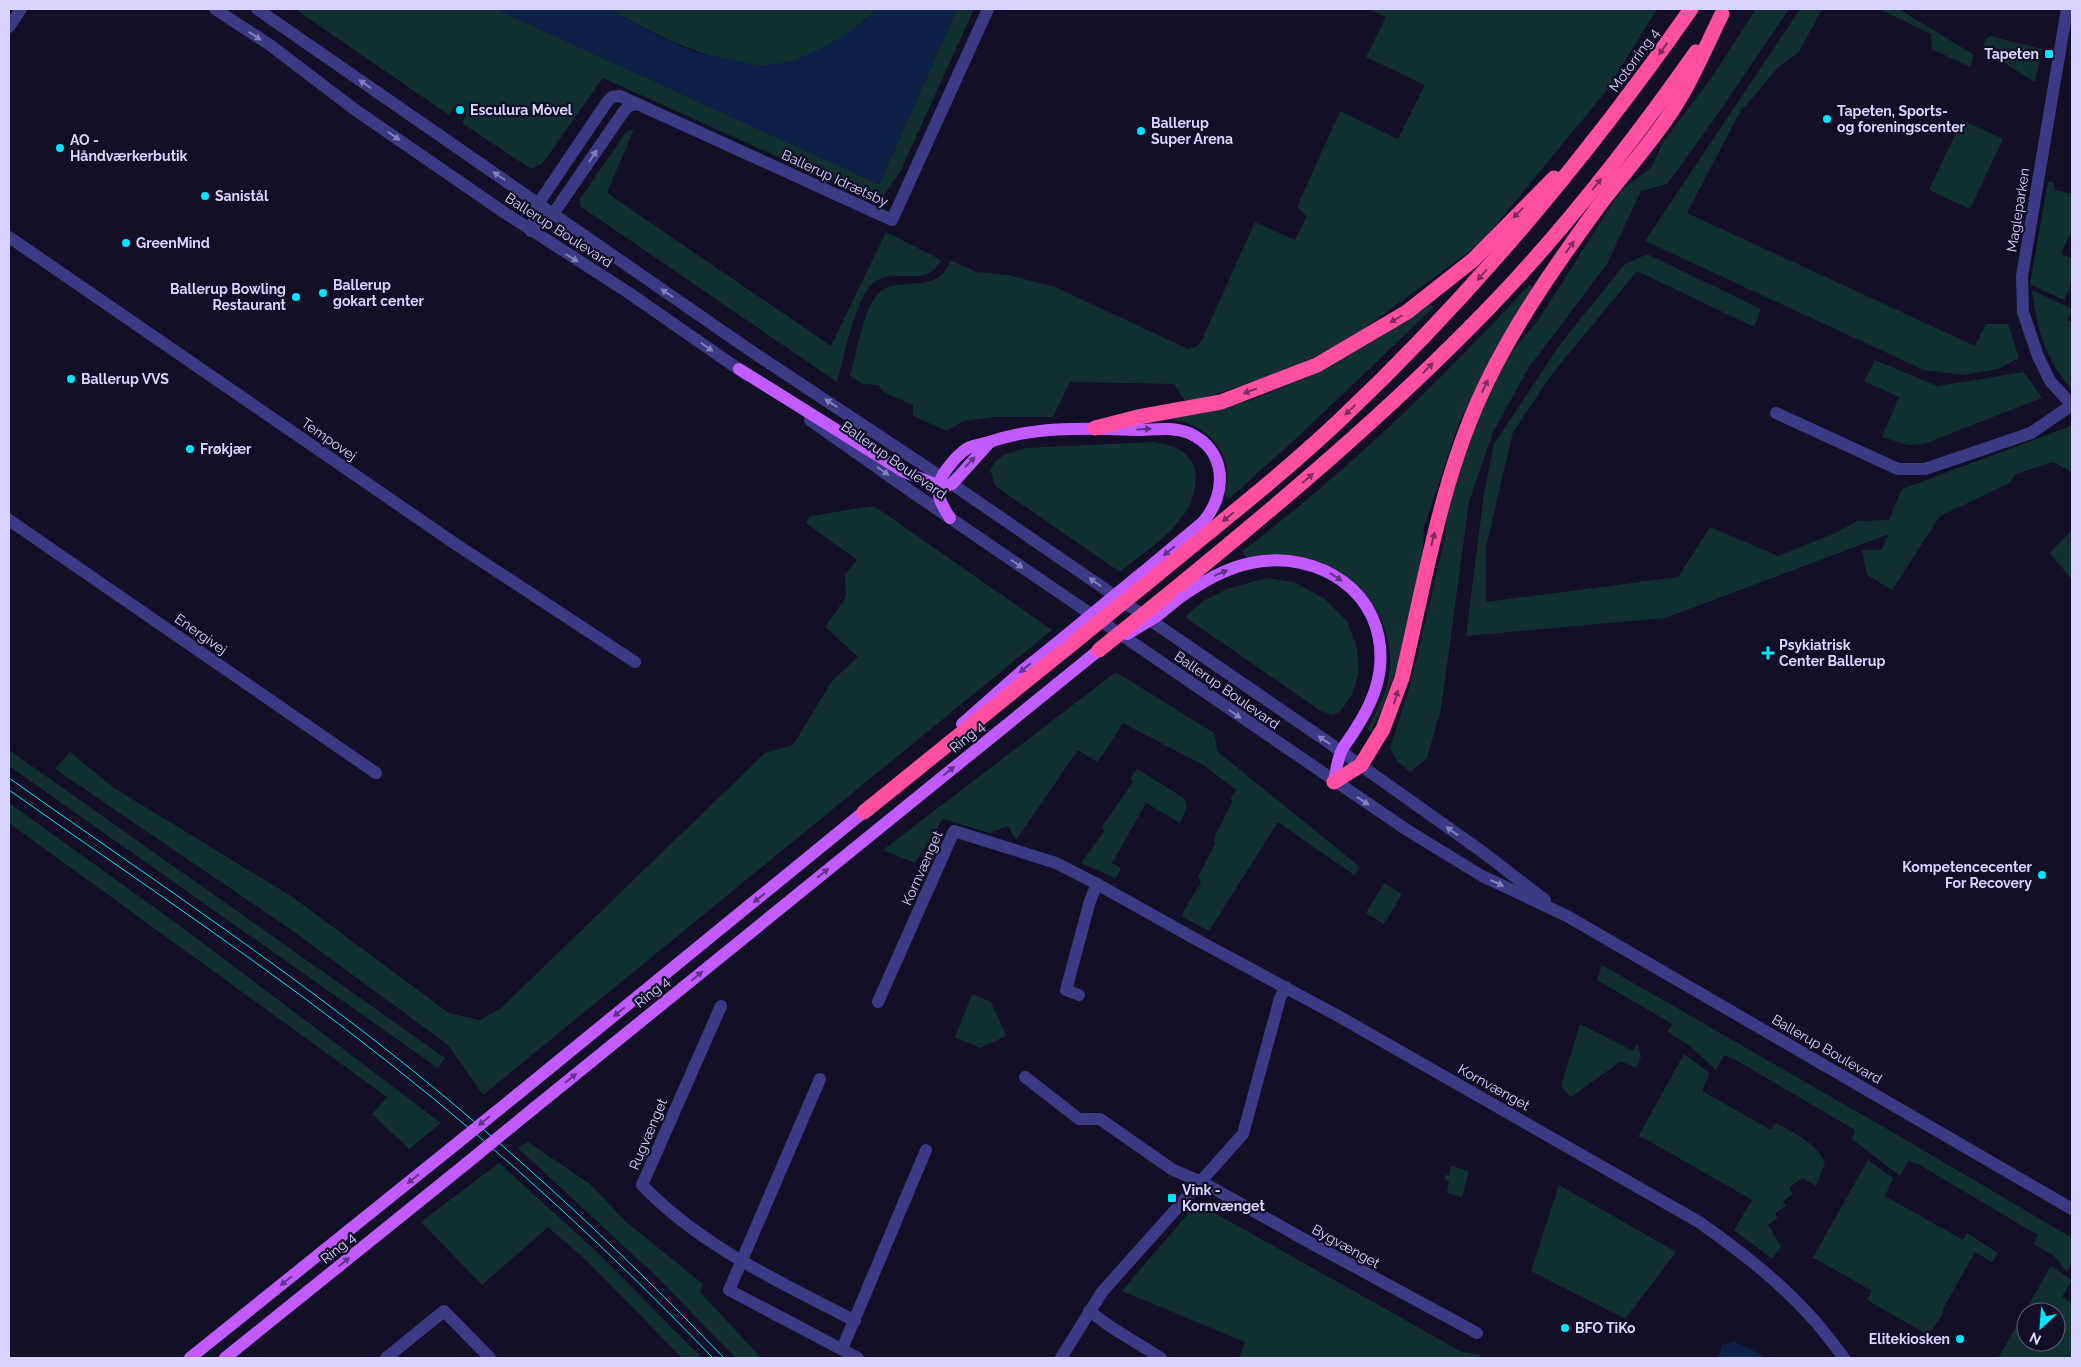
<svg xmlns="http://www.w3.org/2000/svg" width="2081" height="1367" font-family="Raleway,sans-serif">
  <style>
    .green { fill: #12302f; fill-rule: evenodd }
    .water { fill: #0c2248 }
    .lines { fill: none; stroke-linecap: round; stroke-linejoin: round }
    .minor { stroke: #3d3a85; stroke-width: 12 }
    .major { stroke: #c25bff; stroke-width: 12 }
    .highway { stroke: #ff4fa3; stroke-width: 15 }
    .tram { stroke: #00e5ff; stroke-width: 1 }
    .major-bridge { stroke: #c25bff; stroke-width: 12 }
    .highway-bridge { stroke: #ff4fa3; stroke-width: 15 }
    .oneway { fill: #837fbc }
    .oneway2 { fill: #7d2c5e }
    .oneway3 { fill: #623188 }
    .poi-dot { fill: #00e5ff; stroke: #130f26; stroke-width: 2 }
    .labels { text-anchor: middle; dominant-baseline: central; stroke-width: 4.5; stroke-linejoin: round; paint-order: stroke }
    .poi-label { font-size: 14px; font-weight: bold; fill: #d9d4ff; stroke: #130f26; text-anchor: start }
    .street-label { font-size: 14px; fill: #d9d4ff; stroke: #130f26 }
  </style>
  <rect width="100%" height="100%" fill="#130f26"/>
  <g class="green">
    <path d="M295 9H496L879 184 957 9H974L900 172 884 195 873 200 603 78 542 164 531 169 462 123 467 112 461 106H455L449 115Z"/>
    <path d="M609 9H878C848 36 804 66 761 66 754 66 746 64 738 62 691 54 651 32 609 9Z"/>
    <path d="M1368 9H1657L1607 90 1481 243 1362 330 1315 357 1267 378 1186 403 1174 384 1070 382 1053 417H994L963 421 947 431 913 416V405L885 393 878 385 863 384 850 376C856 355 863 312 876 296 890 277 922 290 940 276 945 273 948 265 951 260L976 272 1008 275 1055 287 1188 349 1196 347 1201 342 1255 222 1295 240 1307 216 1297 207 1340 111 1398 139 1425 85 1366 57 1386 17Z"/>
    <path d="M1756 9H1789L1713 121 1667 184 1641 191 1607 264 1529 367 1493 432 1469 502 1441 709 1427 758 1410 772 1397 761 1390 748 1411 682 1446 533 1445 515 1455 473 1500 366 1539 319 1621 190 1651 168 1663 142 1712 77Z"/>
    <path d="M1800 9H1822L1799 52 1777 68 1745 107 1742 108 1687 213 1975 346 1986 324H2008L2019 358 1998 369 1964 375 1924 370 1645 241Z"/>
    <path d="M1879 9H1899L1974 55 1970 67 1932 49 1931 34Z"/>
    <path d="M1990 36 2042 49 2035 82 1982 49 1986 39Z"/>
    <path d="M1962 120 2003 139 1970 209 1929 190Z"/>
    <path d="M634 129 607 193 831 346 886 232 941 260C927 290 892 265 872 284 855 300 844 358 837 382L580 206V199L626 132Z"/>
    <path d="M2048 182H2053L2055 190 2072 194V231L2061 253 2072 259V282L2064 300 2030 284Z"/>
    <path d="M1647 254 1761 309 1754 327 1637 271 1552 374 1513 432 1486 547V602L1678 577 1710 527 1778 556 1833 534 1858 521 1889 520 1902 489 2071 426 2072 427V472L2053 462 2016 474 2010 483 1940 516 1892 590 1867 575 1862 550H1881L1889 534 1665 618 1466 636 1484 494 1494 444 1561 343 1624 265Z"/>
    <path d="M1530 284 1533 289 1495 350 1459 423 1424 527 1423 551 1398 664 1382 709 1371 732 1367 730C1375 714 1384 698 1388 681 1393 657 1389 631 1376 611 1346 561 1303 549 1248 559L1242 551C1346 473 1442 380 1530 284Z"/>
    <path d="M2032 290 2072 309 2067 320 2072 322V390C2045 358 2037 330 2032 290Z"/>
    <path d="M1429 303 1434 307 1302 433 1229 499 1224 494C1226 485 1229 475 1227 467 1222 441 1197 421 1171 420 1161 420 1150 423 1140 424L1252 400 1312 375Z"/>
    <path d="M1875 360 1937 386 2024 372 2042 398 1924 444 1908 445 1882 437 1899 397 1864 381Z"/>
    <path d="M1154 442C1171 445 1191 450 1195 470 1202 518 1151 546 1120 572L995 486 991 472 989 471 995 462 1004 455 1025 448Z"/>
    <path d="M874 506 1052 630 483 1095 448 1045 293 931 55 769 70 752 114 788 291 896 449 1013 480 1020 501 1008 765 753 793 745 832 681 858 657 825 627 846 597 845 575 857 560 806 523 810 516Z"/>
    <path d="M2072 530V580L2050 553Z"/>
    <path d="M1266 578 1294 582 1325 599 1347 621 1357 648 1359 672 1352 695 1340 712 1332 715 1321 711 1185 617 1203 601 1227 589Z"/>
    <path d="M1116 672 1214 733 1218 752 1360 867 1354 875 1278 822 1209 931 1181 916 1201 882 1198 877 1215 844 1214 838 1232 802 1231 798 1236 790 1205 766 1123 723 1108 747 1097 762 1078 750 1016 840 1008 826 990 833 943 819 915 863 883 850Z"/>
    <path d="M9 750 445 1058 438 1068 9 766Z"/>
    <path d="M1137 769 1184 798 1187 808 1180 823 1146 803 1112 863 1121 868 1116 878 1081 863 1105 830 1101 828 1133 782 1130 779Z"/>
    <path d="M9 803 183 928 441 1123 409 1149 372 1114 387 1097 9 823Z"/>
    <path d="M1384 883 1402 894 1384 924 1366 913Z"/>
    <path d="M1602 965 1894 1133 2072 1238V1261L2067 1272 2053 1255 2033 1244 2038 1235 1918 1164 1908 1161 1900 1176 1852 1139 1855 1130 1734 1059 1724 1055 1716 1070 1690 1046 1668 1032 1672 1024 1597 980Z"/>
    <path d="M972 994 991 1002 1006 1036 980 1048 955 1037Z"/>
    <path d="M1580 1024 1633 1051 1637 1043 1641 1057 1636 1068 1621 1061 1571 1097 1561 1086Z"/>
    <path d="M1684 1054 1710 1073 1702 1091 1771 1130 1776 1123C1795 1134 1816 1142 1825 1163L1816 1186 1802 1178 1789 1188 1793 1194 1783 1201 1786 1206 1775 1213 1778 1218 1768 1225 1781 1246 1772 1259 1734 1230 1752 1200 1642 1137H1638Z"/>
    <path d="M528 1142 590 1184 626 1222 703 1284 700 1292 761 1358H736L655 1275 518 1148Z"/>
    <path d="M1868 1160 1893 1178 1885 1196 1963 1240 1967 1233 1998 1253 1992 1262 1975 1252 1944 1307 1941 1317 1928 1335 1867 1300 1872 1291 1816 1259H1812Z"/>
    <path d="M499 1163 594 1249 702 1358H682L587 1261 548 1227 482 1285 421 1222Z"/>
    <path d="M1451 1166 1469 1171 1462 1197 1447 1193 1449 1181 1445 1180 1446 1175H1449Z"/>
    <path d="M1559 1185 1676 1252 1625 1319 1531 1271Z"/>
    <path d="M1197 1203 1462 1352 1481 1355 1480 1358H1239L1245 1342 1122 1291Z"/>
    <path d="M2051 1266 2072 1280 2062 1297 2072 1303V1358H1998ZM2026 1312H2056V1342H2026Z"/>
  </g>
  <g class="water">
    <path d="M496 9H609L658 36 694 52 761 66 790 62 827 46 864 22 878 9H957L879 184Z"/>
    <path d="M1735 1342 1760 1354 1764 1358H1718L1722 1345Z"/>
  </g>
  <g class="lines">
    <g class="minor">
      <path d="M215 9 270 45 354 109 502 211 629 293 747 375"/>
      <path d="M257 9 751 351 952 484 1325 740 1484 853 1545 900"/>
      <path d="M9 27 21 9"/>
      <path d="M531 231 538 204 607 102 612 97 620 96 892 220 988 9"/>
      <path d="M531 231 553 214 624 111 629 106 637 104"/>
      <path d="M9 237 454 543 635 662"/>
      <path d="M1776 413 1898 469H1925L2031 433 2072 405 2050 381 2038 356 2023 312 2022 276 2067 9"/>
      <path d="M810 420 912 492 1407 830 1482 876 1567 916 2072 1209"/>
      <path d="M9 520 376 773"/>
      <path d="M1079 995 1066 990 1090 901 1097 884"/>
      <path d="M878 1002 954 831 1056 863 1097 884 1199 941 1340 1017 1699 1222C1740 1251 1779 1281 1813 1319 1824 1331 1834 1345 1844 1358"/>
      <path d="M721 1006 642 1185C703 1248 779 1281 855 1321"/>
      <path d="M1025 1077 1079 1119H1100L1173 1170 1202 1182 1307 1241 1477 1333"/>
      <path d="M820 1079 729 1290 858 1358"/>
      <path d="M1089 1311 1111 1327 1161 1358"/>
      <path d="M842 1349 926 1150"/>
      <path d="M386 1358 444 1311 490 1358"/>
      <path d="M1061 1358 1102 1292 1243 1134 1280 998 1286 987"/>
    </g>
    <g class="major">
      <path d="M739 369 904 472 938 485 947 486 952 484 990 442"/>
      <path d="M950 518C938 500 933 488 946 470 952 462 959 453 968 448 974 445 982 444 989 442 1035 426 1088 428 1136 430 1154 430 1171 426 1189 433 1227 450 1228 493 1203 522L1142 573"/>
      <path d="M1179 598C1201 583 1225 568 1251 563 1318 549 1387 592 1380 667 1378 690 1368 710 1355 730 1351 737 1344 745 1341 752 1337 761 1336 773 1334 782"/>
      <path d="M962 724 1022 671 1063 638"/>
      <path d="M518 1094 871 806"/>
      <path d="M533 1109 1099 650"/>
      <path d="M190 1358 450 1149"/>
      <path d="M225 1358 467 1163"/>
    </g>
    <g class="highway">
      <path d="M1095 428 1138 417 1221 402 1317 365 1407 312 1473 260 1554 178"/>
      <path d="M1152 579C1216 526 1282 475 1342 418 1473 294 1588 156 1691 9"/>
      <path d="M1171 592C1280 503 1387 413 1485 312 1563 232 1632 143 1696 52"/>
      <path d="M1334 782 1361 765 1383 729 1402 678C1426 578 1441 476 1487 382 1517 320 1558 262 1598 207 1620 178 1644 151 1665 121 1689 88 1704 50 1722 14"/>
      <path d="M864 812 1072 644"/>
    </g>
    <g class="tram">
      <path d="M9 778C126 861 246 941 360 1029 490 1129 611 1240 724 1358"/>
      <path d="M9 790C138 881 270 968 393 1066 507 1156 613 1254 713 1358"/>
    </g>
    <g class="major-bridge">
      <path d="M1127 634 1157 616 1179 598"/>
      <path d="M1063 638 1142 573"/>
      <path d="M450 1149 518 1094"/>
      <path d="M467 1163 533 1109"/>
    </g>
    <g class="highway-bridge">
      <path d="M1072 644 1152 579"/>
      <path d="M1099 650 1171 592"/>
    </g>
  </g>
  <defs><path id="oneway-solid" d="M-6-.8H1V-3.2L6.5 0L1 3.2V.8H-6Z" transform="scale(1.25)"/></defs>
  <g class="oneway">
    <use href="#oneway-solid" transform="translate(255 36) rotate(33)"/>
    <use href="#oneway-solid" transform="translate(365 84) rotate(-145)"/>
    <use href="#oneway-solid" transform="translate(394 136) rotate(35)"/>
    <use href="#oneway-solid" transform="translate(593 156) rotate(-56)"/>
    <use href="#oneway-solid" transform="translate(499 176) rotate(-145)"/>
    <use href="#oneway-solid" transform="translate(572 258) rotate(32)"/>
    <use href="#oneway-solid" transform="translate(667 293) rotate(-146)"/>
    <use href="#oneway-solid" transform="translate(707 347) rotate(35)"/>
    <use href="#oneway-solid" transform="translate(831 403) rotate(-147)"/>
    <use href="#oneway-solid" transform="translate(883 471) rotate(35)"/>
    <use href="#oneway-solid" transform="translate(1017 564) rotate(35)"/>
    <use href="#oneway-solid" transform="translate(1095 582) rotate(-145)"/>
    <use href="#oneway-solid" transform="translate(1235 714) rotate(35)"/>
    <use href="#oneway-solid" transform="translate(1324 740) rotate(-146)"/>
    <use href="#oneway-solid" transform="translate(1363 801) rotate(34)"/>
    <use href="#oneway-solid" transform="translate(1452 831) rotate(-144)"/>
    <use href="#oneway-solid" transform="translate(1497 883) rotate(25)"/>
  </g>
  <g class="oneway2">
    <use href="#oneway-solid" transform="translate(1663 49) rotate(125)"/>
    <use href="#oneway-solid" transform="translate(1597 184) rotate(-51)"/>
    <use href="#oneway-solid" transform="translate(1518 213) rotate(134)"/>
    <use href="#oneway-solid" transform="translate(1570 247) rotate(-55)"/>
    <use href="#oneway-solid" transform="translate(1482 275) rotate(131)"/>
    <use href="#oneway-solid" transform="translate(1396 319) rotate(150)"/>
    <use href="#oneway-solid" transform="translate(1428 368) rotate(-45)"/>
    <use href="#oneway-solid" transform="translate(1485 386) rotate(-65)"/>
    <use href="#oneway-solid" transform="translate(1250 391) rotate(159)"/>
    <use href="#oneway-solid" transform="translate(1350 410) rotate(136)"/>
    <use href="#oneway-solid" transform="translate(1308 478) rotate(-41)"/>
    <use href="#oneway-solid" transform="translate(1228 517) rotate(141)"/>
    <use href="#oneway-solid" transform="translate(1433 539) rotate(-76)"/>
    <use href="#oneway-solid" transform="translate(1396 697) rotate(-72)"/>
  </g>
  <g class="oneway3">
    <use href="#oneway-solid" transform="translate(1144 429) rotate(-3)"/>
    <use href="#oneway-solid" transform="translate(970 462) rotate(-46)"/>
    <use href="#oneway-solid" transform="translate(1169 551) rotate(140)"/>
    <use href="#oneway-solid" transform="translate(1221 573) rotate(-23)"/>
    <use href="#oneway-solid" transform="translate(1336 577) rotate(33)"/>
    <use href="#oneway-solid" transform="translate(1025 668) rotate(140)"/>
    <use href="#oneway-solid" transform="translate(949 771) rotate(-39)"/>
    <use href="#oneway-solid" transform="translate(823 873) rotate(-39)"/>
    <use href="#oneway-solid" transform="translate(759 898) rotate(141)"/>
    <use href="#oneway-solid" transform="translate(697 976) rotate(-39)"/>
    <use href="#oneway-solid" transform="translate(619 1012) rotate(141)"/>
    <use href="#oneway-solid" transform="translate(571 1078) rotate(-39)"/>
    <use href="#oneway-solid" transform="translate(484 1121) rotate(141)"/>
    <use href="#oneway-solid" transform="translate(413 1179) rotate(141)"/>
    <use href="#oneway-solid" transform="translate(344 1262) rotate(-39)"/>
    <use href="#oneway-solid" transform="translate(286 1281) rotate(141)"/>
  </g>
  <g class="poi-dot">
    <rect x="2044" y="49" width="10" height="10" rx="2.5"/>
    <circle cx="460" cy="110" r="5"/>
    <circle cx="1827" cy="119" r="5"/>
    <circle cx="1141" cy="131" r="5"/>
    <circle cx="60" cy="148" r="5"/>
    <circle cx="205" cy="196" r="5"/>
    <circle cx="126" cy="243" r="5"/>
    <circle cx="323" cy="293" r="5"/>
    <circle cx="296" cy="297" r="5"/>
    <circle cx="71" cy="379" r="5"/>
    <circle cx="190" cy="449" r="5"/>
    <path d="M1765.5 645.5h5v5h5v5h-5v5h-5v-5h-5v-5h5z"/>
    <circle cx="2042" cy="875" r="5"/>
    <rect x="1167" y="1193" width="10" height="10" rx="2.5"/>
    <circle cx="1565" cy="1328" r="5"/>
    <circle cx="1960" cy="1339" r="5"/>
  </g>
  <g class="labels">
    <g class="poi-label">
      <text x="2039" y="54" text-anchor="end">Tapeten</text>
      <text x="470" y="110">Esculura Mòvel</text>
      <text x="1837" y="111">Tapeten, Sports-<tspan x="1837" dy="16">og foreningscenter</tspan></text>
      <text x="1151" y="123">Ballerup<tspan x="1151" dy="16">Super Arena</tspan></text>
      <text x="70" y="140">AO -<tspan x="70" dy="16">Håndværkerbutik</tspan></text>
      <text x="215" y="196">Sanistål</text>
      <text x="136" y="243">GreenMind</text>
      <text x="333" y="285">Ballerup<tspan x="333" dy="16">gokart center</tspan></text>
      <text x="286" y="289" text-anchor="end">Ballerup Bowling<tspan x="286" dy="16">Restaurant</tspan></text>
      <text x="81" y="379">Ballerup VVS</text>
      <text x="200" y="449">Frøkjær</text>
      <text x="1779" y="645">Psykiatrisk<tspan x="1779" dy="16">Center Ballerup</tspan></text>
      <text x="2032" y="867" text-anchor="end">Kompetencecenter<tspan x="2032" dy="16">For Recovery</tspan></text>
      <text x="1182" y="1190">Vink -<tspan x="1182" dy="16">Kornvænget</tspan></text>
      <text x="1575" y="1328">BFO TiKo</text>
      <text x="1950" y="1339" text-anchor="end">Elitekiosken</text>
    </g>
    <g class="street-label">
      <text transform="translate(1634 60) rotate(-54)">Motorring 4</text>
      <text transform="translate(835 178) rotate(25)">Ballerup Idrætsby</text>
      <text transform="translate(2018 210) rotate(-81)">Magleparken</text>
      <text transform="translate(559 230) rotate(33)">Ballerup Boulevard</text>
      <text transform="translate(329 439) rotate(35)">Tempovej</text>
      <text transform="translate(894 460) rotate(35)">Ballerup Boulevard</text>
      <text transform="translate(201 634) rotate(35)">Energivej</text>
      <text transform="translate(1227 690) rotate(35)">Ballerup Boulevard</text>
      <text transform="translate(967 737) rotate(-39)">Ring 4</text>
      <text transform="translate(922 868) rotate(-66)">Kornvænget</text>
      <text transform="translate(652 992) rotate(-39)">Ring 4</text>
      <text transform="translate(1827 1049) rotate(30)">Ballerup Boulevard</text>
      <text transform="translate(1494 1087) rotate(29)">Kornvænget</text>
      <text transform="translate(648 1134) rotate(-67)">Rugvænget</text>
      <text transform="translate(1346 1246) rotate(29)">Bygvænget</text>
      <text transform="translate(338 1248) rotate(-39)">Ring 4</text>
    </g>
  </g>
  <rect width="2081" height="1367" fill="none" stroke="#d9d4ff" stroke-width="20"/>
  <g transform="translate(2041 1327) rotate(206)"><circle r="24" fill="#130f26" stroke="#625e7d"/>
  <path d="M0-4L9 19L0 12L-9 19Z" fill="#00e5ff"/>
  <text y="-8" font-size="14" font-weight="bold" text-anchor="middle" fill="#d9d4ff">N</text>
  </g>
</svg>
